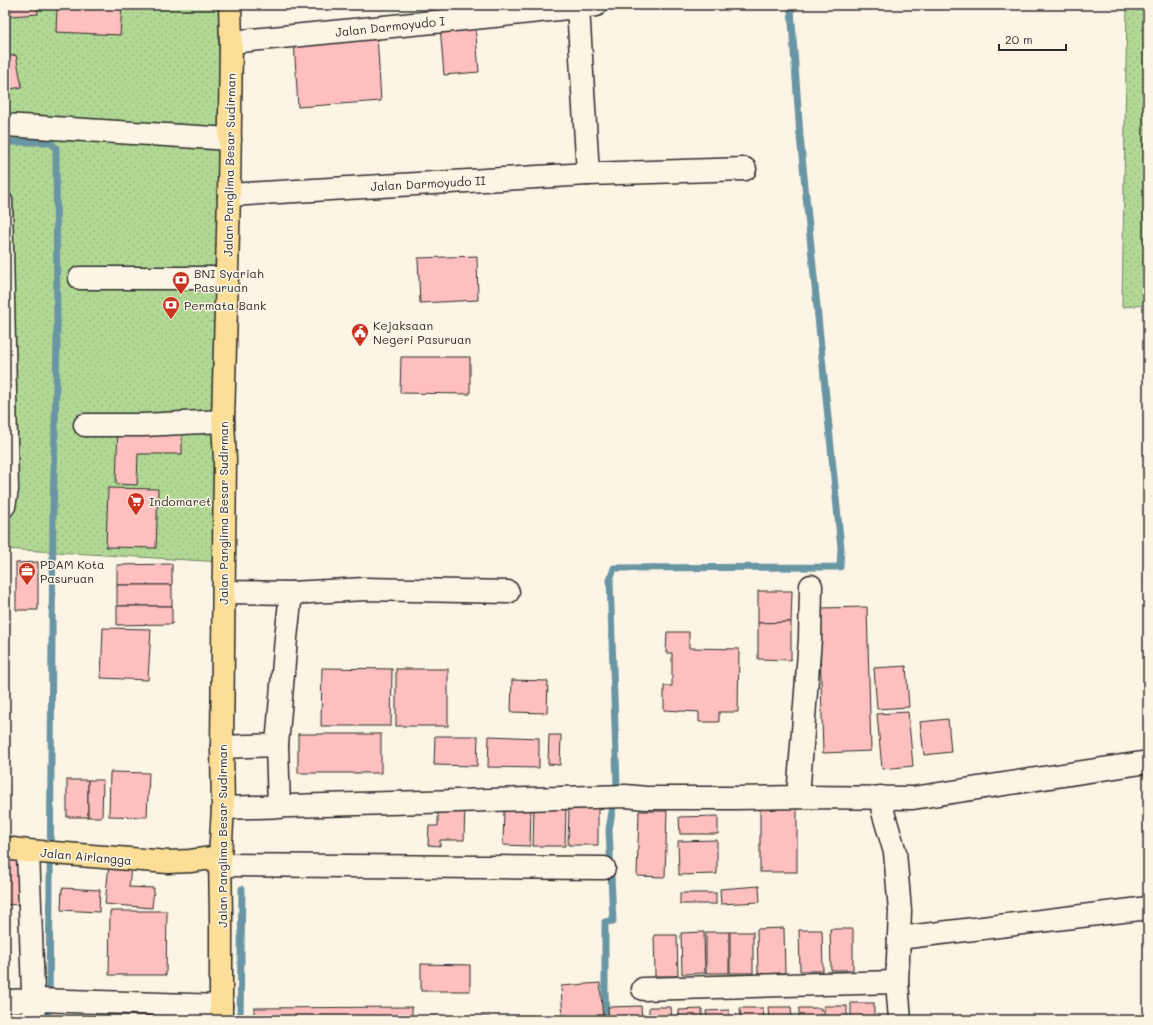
<svg xmlns="http://www.w3.org/2000/svg" width="1153" height="1025" font-family="Mali,sans-serif">
  <style>
    .grass { fill: url(#grass-dots); stroke: #6e8260 }
    .lines { fill: none; stroke-linecap: round; stroke-linejoin: round }
    .stream { stroke: #6995a4; stroke-width: 7 }
    .building { fill: #fdc0be; stroke: #2b2b2b }
    .service-casing { stroke: #2b2b2b; stroke-width: 17 }
    .minor-casing { stroke: #2b2b2b; stroke-width: 25 }
    .primary-casing { stroke: #2b2b2b; stroke-width: 25 }
    .service { stroke: #fcf5e5; stroke-width: 14 }
    .minor { stroke: #fcf5e5; stroke-width: 22 }
    .primary { stroke: #fcde96; stroke-width: 22 }
    .labels { text-anchor: middle; dominant-baseline: central; stroke-width: 3; stroke-linejoin: round; paint-order: stroke }
    .street-label { font-size: 12px; fill: #2b2b2b; stroke: #fcf5e5 }
    .poi-label { font-size: 12px; fill: #2b2b2b; stroke: #fcf5e5; text-anchor: start }
  </style>
  <defs>
    <pattern id="grass-dots" width="8" height="8" patternUnits="userSpaceOnUse"><rect width="8" height="8" fill="#b1d894"/><path d="M2 2h.1M6 6h.1" fill="none" stroke="#98ba80" stroke-width="1.8" stroke-linecap="round"/></pattern>
  </defs>
  <rect width="100%" height="100%" fill="#fcf5e5"/>
  <filter id="ink" filterUnits="userSpaceOnUse"><feTurbulence type="fractalNoise" baseFrequency=".025" numOctaves="2"/><feDisplacementMap in="SourceGraphic" scale="8" xChannelSelector="R" yChannelSelector="G"/><feConvolveMatrix kernelMatrix="1 2 1 2 8 2 1 2 1" color-interpolation-filters="sRGB"/></filter>
  <g filter="url(#ink)">
    <g class="grass">
      <path d="M5 5H230L222 562 5 549Z"/>
      <path d="M1127 5H1148V305L1122 307Z"/>
    </g>
    <g class="lines">
      <g class="stream">
        <path d="M5 142H50L56 148 57 341 53 513 49 1011 36 1016"/>
        <path d="M240 1020 242 889"/>
        <path d="M606 1020 605 990V922L613 921 609 829 617 785 610 580 614 568 840 567 841 548 800 136 791 9 794 5"/>
      </g>
    </g>
    <g class="building">
      <path d="M10 5H37L38 14 11 16Z"/>
      <path d="M57 5H122L120 35 56 32Z"/>
      <path d="M475 24 479 72 444 75 440 26Z"/>
      <path d="M377 35 381 101 298 107 294 41Z"/>
      <path d="M16 55 22 87 5 90V57Z"/>
      <path d="M477 256 478 300 420 303 418 258Z"/>
      <path d="M401 357H470V394L400 393Z"/>
      <path d="M182 425V454H138L137 485 116 484 118 426Z"/>
      <path d="M108 488 158 489 156 548 106 547Z"/>
      <path d="M38 562V610H16V563Z"/>
      <path d="M172 564V585H117V565Z"/>
      <rect x="117" y="585" width="55" height="21"/>
      <path d="M758 591H792L791 622 758 623Z"/>
      <path d="M117 606H172V624L117 625Z"/>
      <path d="M867 607 871 751 823 753 819 608Z"/>
      <path d="M791 622V660L758 659V623Z"/>
      <path d="M103 628 151 629 148 680 101 678Z"/>
      <path d="M667 632H689V648L739 649 738 712H719V722H699V712L664 710V686H672V653H666Z"/>
      <path d="M906 666 909 707 877 709 874 668Z"/>
      <path d="M322 668 392 669 391 726H321Z"/>
      <rect x="396" y="669" width="52" height="57"/>
      <path d="M512 680 548 681 547 713 511 712Z"/>
      <path d="M908 712 913 766 882 769 877 714Z"/>
      <path d="M948 719 951 752 924 755 920 722Z"/>
      <rect x="298" y="734" width="83" height="39"/>
      <path d="M549 735H561L560 765 548 764Z"/>
      <path d="M435 736H478L477 766 434 765Z"/>
      <path d="M489 736 539 738V768L488 767Z"/>
      <path d="M110 772 149 773 147 817 109 816Z"/>
      <rect x="67" y="780" width="21" height="37"/>
      <path d="M88 780H103L102 817H88Z"/>
      <path d="M438 802 465 803 464 840H440V846L428 845 429 826H438Z"/>
      <path d="M534 805 566 806 565 846H533Z"/>
      <path d="M569 807H598V845H568Z"/>
      <rect x="760" y="807" width="37" height="65"/>
      <path d="M504 809 531 810 530 846 503 845Z"/>
      <path d="M639 811H667L665 877 637 876Z"/>
      <path d="M718 816V834H680L679 817Z"/>
      <path d="M717 840V874L679 875 678 841Z"/>
      <path d="M25 858 28 904 5 905V860Z"/>
      <path d="M109 864 131 866 129 887 154 888 152 908 105 904Z"/>
      <path d="M759 886 760 902 721 904 720 889Z"/>
      <path d="M62 888 100 890 99 912 61 910Z"/>
      <rect x="680" y="893" width="36" height="11"/>
      <path d="M110 911H167L166 975H109Z"/>
      <path d="M784 928 785 973 758 974 757 929Z"/>
      <path d="M830 929H853V970H831Z"/>
      <path d="M799 930H822L823 971H800Z"/>
      <path d="M704 932 705 973 682 974 681 933Z"/>
      <rect x="706" y="932" width="23" height="41"/>
      <rect x="730" y="932" width="23" height="41"/>
      <path d="M654 935H677L678 976H655Z"/>
      <path d="M421 964 470 965V991H421Z"/>
      <path d="M600 983 603 1020H563L561 986Z"/>
      <rect x="851" y="1003" width="23" height="17"/>
      <path d="M641 1006 642 1020H609L608 1007Z"/>
      <rect x="824" y="1006" width="23" height="14"/>
      <path d="M412 1007V1020H254V1008Z"/>
      <path d="M649 1007H671L672 1020H649Z"/>
      <path d="M768 1007H791L792 1020H769Z"/>
      <path d="M740 1008H763L764 1020H741Z"/>
      <path d="M799 1008H821L822 1020H799Z"/>
      <path d="M702 1009V1020H679V1010Z"/>
      <path d="M729 1010V1020H707L706 1011Z"/>
      <path d="M437 1016V1020H418L417 1017Z"/>
      <rect x="441" y="1017" width="23" height="3"/>
      <rect x="466" y="1017" width="23" height="3"/>
    </g>
    <g class="lines">
      <defs>
        <path id="service" d="M5 200 11 490 8 507 5 511"/>
        <g id="minor">
          <path d="M578 7 588 174"/>
          <path d="M231 42 494 16 596 5"/>
          <path d="M5 125 230 139"/>
          <path d="M229 195 588 174 745 169"/>
          <path d="M80 278H227"/>
          <path d="M85 425H143L223 421"/>
          <path d="M224 592 291 593"/>
          <path d="M277 745 279 807"/>
          <path d="M222 747 277 745 286 638 291 593 365 589 508 592"/>
          <path d="M798 797 810 639 811 586"/>
          <path d="M881 797 883 812 895 852 900 911 897 982 900 1020"/>
          <path d="M223 808 626 796 646 798H735L798 797 913 798 1148 762"/>
          <path d="M28 851 34 1020"/>
          <path d="M220 865 604 868"/>
          <path d="M899 938 1148 908"/>
          <path d="M643 989 897 982"/>
          <path d="M5 1001 38 1000 221 1006"/>
        </g>
        <g id="primary">
          <path d="M5 848 28 851 168 862 190 861 220 857"/>
          <path d="M221 1020V916L220 857 223 808 222 747 225 459 223 421 229 195 231 42 230 5"/>
        </g>
      </defs>
      <use href="#service" class="service-casing"/>
      <use href="#minor" class="minor-casing"/>
      <use href="#primary" class="primary-casing"/>
      <use href="#service" class="service"/>
      <use href="#minor" class="minor"/>
      <use href="#primary" class="primary"/>
    </g>
  </g>
  <defs>
    <symbol id="bank-pin" viewBox="-11 -11 22 30"><path d="M0 17L-7.5 6A9.5 9.5 0 1 1 7.5 6Z" fill="#c8321e" stroke="#fcf5e5"/><path d="M-6-4H6V4H-6ZM0-2.3a2.3 2.3 0 1 0 0 4.6a2.3 2.3 0 1 0 0-4.6Z" fill="#fff"/></symbol>
    <symbol id="civic-pin" viewBox="-11 -11 22 30"><path d="M0 17L-7.5 6A9.5 9.5 0 1 1 7.5 6Z" fill="#c8321e" stroke="#fcf5e5"/><path d="M-.6-6.5H3V-4.5H.6V-3L4-1V1h2V6H-6V1h2V-1L-.6-3ZM-1.2 2.5V6h2.4V2.5Z" fill="#fff"/></symbol>
    <symbol id="supermarket-pin" viewBox="-11 -11 22 30"><path d="M0 17L-7.5 6A9.5 9.5 0 1 1 7.5 6Z" fill="#c8321e" stroke="#fcf5e5"/><path d="M-6-5.5h2.5l.6 2H6L4.5 2H-2.5L-4.4-4H-6ZM-1.5 3.2a1.3 1.3 0 1 0 .1 0ZM3 3.2a1.3 1.3 0 1 0 .1 0Z" fill="#fff"/></symbol>
    <symbol id="office-pin" viewBox="-11 -11 22 30"><path d="M0 17L-7.5 6A9.5 9.5 0 1 1 7.5 6Z" fill="#c8321e" stroke="#fcf5e5"/><path d="M-6-3h4V-5.5h4V-3h4V5H-6ZM-1-4.5V-3h2v-1.5ZM-6 0V1H6V0Z" fill="#fff"/></symbol>
  </defs>
  <g fill-rule="evenodd">
    <use href="#bank-pin" x="171" y="270" width="20" height="27"/>
    <use href="#bank-pin" x="161" y="295" width="20" height="27"/>
    <use href="#civic-pin" x="350" y="322" width="20" height="27"/>
    <use href="#supermarket-pin" x="126" y="491" width="20" height="27"/>
    <use href="#office-pin" x="17" y="561" width="20" height="27"/>
  </g>
  <g class="labels">
    <g class="street-label">
      <text transform="translate(390 26) rotate(-6)">Jalan Darmoyudo I</text>
      <text transform="translate(229 165) rotate(-89)">Jalan Panglima Besar Sudirman</text>
      <text transform="translate(428 183) rotate(-3)">Jalan Darmoyudo II</text>
      <text transform="translate(223 513) rotate(-90)">Jalan Panglima Besar Sudirman</text>
      <text transform="translate(222 836) rotate(-90)">Jalan Panglima Besar Sudirman</text>
      <text transform="translate(86 856) rotate(5)">Jalan Airlangga</text>
    </g>
    <g class="poi-label">
      <text x="194" y="273">BNI Syariah<tspan x="194" dy="14">Pasuruan</tspan></text>
      <text x="184" y="305">Permata Bank</text>
      <text x="373" y="325">Kejaksaan<tspan x="373" dy="14">Negeri Pasuruan</tspan></text>
      <text x="149" y="501">Indomaret</text>
      <text x="40" y="564">PDAM Kota<tspan x="40" dy="14">Pasuruan</tspan></text>
    </g>
  </g>
  <rect width="1153" height="1025" fill="none" stroke="#fcf5e5" stroke-width="20"/>
  <rect x="10" y="10" width="1133" height="1005" fill="none" stroke="#2b2b2b" stroke-width="1.5" filter="url(#ink)"/>
  <path d="M999 44v6h67v-6" fill="none" stroke="#2b2b2b" stroke-width="2"/>
  <text x="1005" y="44" font-size="12" fill="#2b2b2b" stroke="#fcf5e5" stroke-width="3" paint-order="stroke">20 m</text>
</svg>
